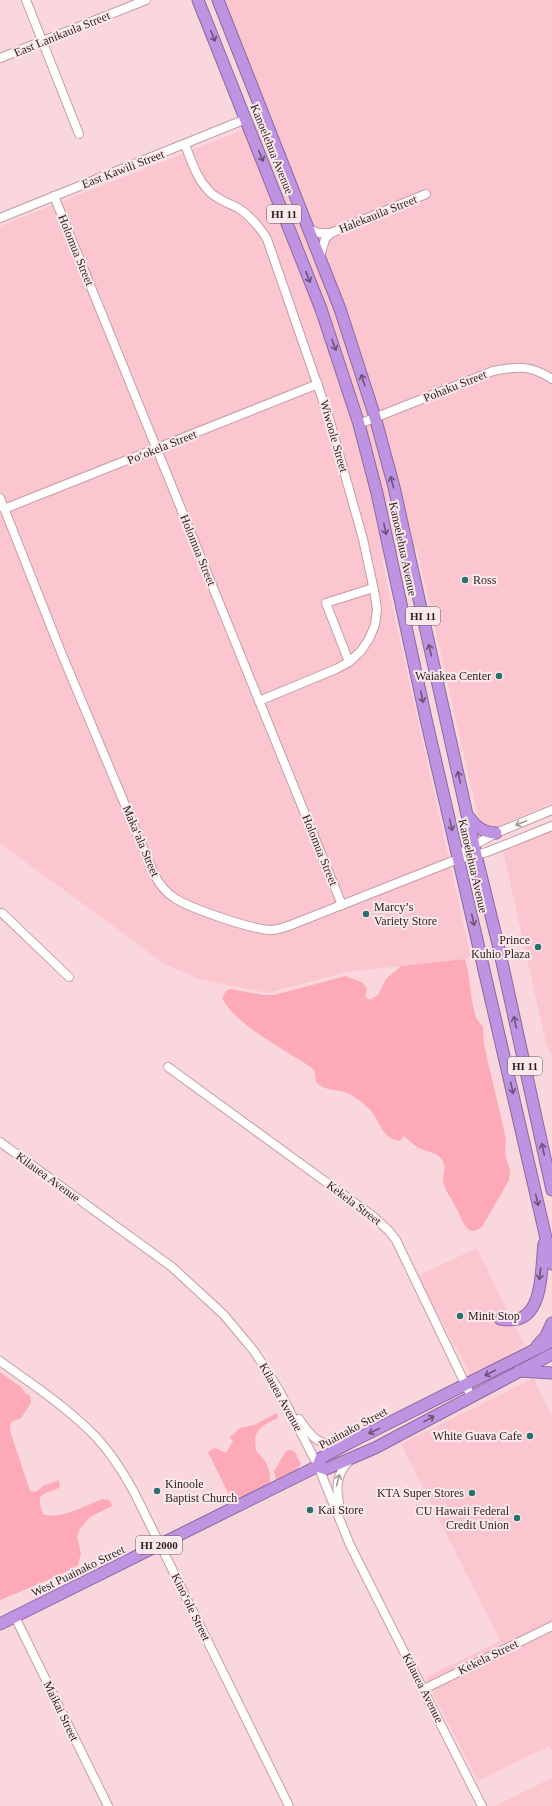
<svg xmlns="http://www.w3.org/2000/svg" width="552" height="1806" font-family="Georgia,serif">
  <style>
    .built { fill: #fbc6cf }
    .green { fill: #fea9b8 }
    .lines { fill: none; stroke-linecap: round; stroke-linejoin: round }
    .minor-casing { stroke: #c69ca3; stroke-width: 10 }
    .highway-casing { stroke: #8b6a9e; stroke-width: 13 }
    .minor { stroke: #fff; stroke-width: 8 }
    .highway { stroke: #bd93e2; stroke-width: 11 }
    .oneway { stroke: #6e5377 }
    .oneway2 { stroke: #a19a9b }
    .poi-dot { fill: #28716c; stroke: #fbe9ec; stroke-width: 1.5 }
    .labels { text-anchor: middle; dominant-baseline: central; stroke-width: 4; stroke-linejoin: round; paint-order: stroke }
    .shield { fill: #fbe9ec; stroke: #6c5b5d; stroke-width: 1 }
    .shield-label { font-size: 11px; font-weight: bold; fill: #2e1e20 }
    .street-label { font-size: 12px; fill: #2e1e20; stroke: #fbe9ec }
    .poi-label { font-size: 12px; fill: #2e1e20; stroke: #fbe9ec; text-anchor: start }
  </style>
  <rect width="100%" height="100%" fill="#fad7dc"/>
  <g class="built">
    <path d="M221 0H552V803L492 829 483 824 478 816 417 549 382 560 471 958 347 972 267 993 199 979 166 965 0 843V226L268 120Z"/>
    <path d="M552 830V1055L546 1043 503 851Z"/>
    <path d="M477 1248 524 1345 499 1361 470 1374 417 1276Z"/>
    <path d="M534 1378 552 1418V1751L549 1746 478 1781 425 1678 500 1641 401 1444Z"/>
    <path d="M552 1778V1806H495Z"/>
  </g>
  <g class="green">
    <path d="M465 959 468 971 472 1001 476 1018 483 1027 484 1045 504 1130 506 1140 505 1155 510 1170 509 1180 482 1227C466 1240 462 1217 456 1208 452 1199 444 1190 443 1180 443 1172 447 1167 442 1160 436 1152 429 1152 421 1149 414 1146 409 1140 404 1136L400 1141C381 1140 379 1116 367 1107 361 1102 355 1096 347 1093 337 1089 324 1091 316 1082L315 1072 312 1068C286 1050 235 1025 222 998L226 991 230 989 263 995H274L346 976 363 983 367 989 365 997 370 1000 378 995 386 979 401 966Z"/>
    <path d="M0 1372 21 1387 25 1393 30 1396 31 1403 21 1418 11 1422 10 1431 30 1491 36 1492 43 1486 59 1480 60 1487C45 1496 34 1490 43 1514 59 1521 88 1504 103 1499L109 1500 112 1506 90 1517 79 1530 77 1538 81 1553 78 1565 58 1576 0 1600Z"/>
    <path d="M277 1413 278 1418C263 1425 252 1430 256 1449 256 1452 260 1454 261 1456 269 1466 271 1473 270 1485L233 1503 208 1452 215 1448 226 1453 233 1441 230 1437 240 1428 254 1425Z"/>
    <path d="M290 1450 294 1451 301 1464 296 1471 279 1481 276 1480 274 1471 286 1451Z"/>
  </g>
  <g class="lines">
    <defs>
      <g id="minor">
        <path d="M26 0 79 134"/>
        <path d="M0 58 146 0"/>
        <path d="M185 145C192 162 197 180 211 193 219 200 228 203 238 208 251 216 259 226 267 239L329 418 363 539 375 595 377 610 375 625 369 639 361 651 349 662 336 669 259 701"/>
        <path d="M54 196 342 905"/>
        <path d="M0 218 246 119"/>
        <path d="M308 229 319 233H331"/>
        <path d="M320 257 325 239 331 233 426 194"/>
        <path d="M359 424 493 371C517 366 531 365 552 379"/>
        <path d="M0 498 61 652 154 874C159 884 166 893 176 899 193 909 255 931 273 930 279 929 286 927 291 925L458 859 487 852 552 826"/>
        <path d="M4 509 318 384"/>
        <path d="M349 662 326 603 373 588"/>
        <path d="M457 855 496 833 552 810"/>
        <path d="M0 913H2L69 977"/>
        <path d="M168 1067 374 1217 389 1231 396 1240 471 1396"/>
        <path d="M0 1142 172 1267 224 1315 254 1351 280 1392 318 1466 350 1545 482 1806"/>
        <path d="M0 1361C33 1385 67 1407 96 1437 111 1453 123 1472 134 1492L289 1806"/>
        <path d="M299 1419C312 1438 319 1447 344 1444"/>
        <path d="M341 1512C336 1492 334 1475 350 1460"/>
        <path d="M15 1617 108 1806"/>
        <path d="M424 1689 552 1626"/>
      </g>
      <g id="highway">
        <path d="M198 0 321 309 359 424 377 493 426 719 552 1264"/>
        <path d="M218 0 340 309 375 417 394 487 476 855 498 944 552 1190"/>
        <path d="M469 817C477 828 483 832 496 833"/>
        <path d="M500 1319C506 1320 513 1320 518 1319 544 1312 541 1265 544 1244"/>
        <path d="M537 1346 546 1336 552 1323"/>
        <path d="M519 1371 552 1373"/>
        <path d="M318 1466 321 1458 349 1443 552 1341"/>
        <path d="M318 1466 326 1469 375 1448 552 1354"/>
        <path d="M0 1624 318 1466"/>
      </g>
    </defs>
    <use href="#minor" class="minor-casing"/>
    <use href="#highway" class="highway-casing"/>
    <use href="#minor" class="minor"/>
    <use href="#highway" class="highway"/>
  </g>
  <defs><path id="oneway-shaft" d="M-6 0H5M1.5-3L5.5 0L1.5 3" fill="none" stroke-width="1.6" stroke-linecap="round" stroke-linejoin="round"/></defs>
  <g class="oneway">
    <use href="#oneway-shaft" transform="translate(213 36) rotate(68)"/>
    <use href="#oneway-shaft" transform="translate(261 156) rotate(68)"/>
    <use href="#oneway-shaft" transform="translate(308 277) rotate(69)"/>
    <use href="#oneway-shaft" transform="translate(334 345) rotate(70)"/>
    <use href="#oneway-shaft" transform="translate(363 380) rotate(-108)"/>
    <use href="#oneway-shaft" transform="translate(392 482) rotate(-105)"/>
    <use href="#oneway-shaft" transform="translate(385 529) rotate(78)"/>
    <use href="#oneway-shaft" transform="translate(430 650) rotate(-103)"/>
    <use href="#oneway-shaft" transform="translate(422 697) rotate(78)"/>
    <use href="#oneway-shaft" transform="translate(459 777) rotate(-103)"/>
    <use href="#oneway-shaft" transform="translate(451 825) rotate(77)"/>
    <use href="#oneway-shaft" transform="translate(473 920) rotate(77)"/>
    <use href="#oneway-shaft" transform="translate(515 1022) rotate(-102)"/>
    <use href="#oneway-shaft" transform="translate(512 1088) rotate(77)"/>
    <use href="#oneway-shaft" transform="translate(543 1149) rotate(-102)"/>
    <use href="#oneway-shaft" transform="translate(537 1200) rotate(77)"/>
    <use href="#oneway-shaft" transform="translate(540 1274) rotate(97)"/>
    <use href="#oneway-shaft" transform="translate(490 1373) rotate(153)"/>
    <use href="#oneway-shaft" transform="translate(429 1419) rotate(-29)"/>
    <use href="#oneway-shaft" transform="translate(374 1431) rotate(154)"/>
  </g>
  <g class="oneway2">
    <use href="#oneway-shaft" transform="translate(521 823) rotate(157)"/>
    <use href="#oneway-shaft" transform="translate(338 1480) rotate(-76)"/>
  </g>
  <g class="poi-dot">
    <circle cx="465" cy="580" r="4"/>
    <circle cx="499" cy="676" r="4"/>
    <circle cx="366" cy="914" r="4"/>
    <circle cx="538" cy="947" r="4"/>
    <circle cx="460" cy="1316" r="4"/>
    <circle cx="530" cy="1436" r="4"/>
    <circle cx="157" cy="1491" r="4"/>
    <circle cx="472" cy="1493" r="4"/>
    <circle cx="310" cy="1510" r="4"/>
    <circle cx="517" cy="1518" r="4"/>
  </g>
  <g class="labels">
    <g class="shield">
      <rect x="267" y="205" width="34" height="18" rx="3"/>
      <rect x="406" y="607" width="34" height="18" rx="3"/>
      <rect x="508" y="1057" width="34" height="18" rx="3"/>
      <rect x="136" y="1536" width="46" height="18" rx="3"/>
    </g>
    <g class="shield-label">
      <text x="284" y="214">HI 11</text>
      <text x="423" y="616">HI 11</text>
      <text x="525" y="1066">HI 11</text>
      <text x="159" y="1545">HI 2000</text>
    </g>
    <g class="street-label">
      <text transform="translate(62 34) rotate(-22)">East Lanikaula Street</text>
      <text transform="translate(272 149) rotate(68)">Kanoelehua Avenue</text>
      <text transform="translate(123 169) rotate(-21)">East Kawili Street</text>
      <text transform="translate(378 214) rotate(-22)">Halekauila Street</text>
      <text transform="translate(76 250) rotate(68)">Holomua Street</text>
      <text transform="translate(455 386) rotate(-22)">Pohaku Street</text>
      <text transform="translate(334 436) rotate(74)">Wiwoole Street</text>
      <text transform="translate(162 447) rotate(-22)">Po‘okela Street</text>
      <text transform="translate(403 549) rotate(78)">Kanoelehua Avenue</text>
      <text transform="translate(198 550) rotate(68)">Holomua Street</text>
      <text transform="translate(141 841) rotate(67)">Maka‘ala Street</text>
      <text transform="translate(320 850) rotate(68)">Holomua Street</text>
      <text transform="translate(473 866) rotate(77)">Kanoelehua Avenue</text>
      <text transform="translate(48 1177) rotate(36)">Kilauea Avenue</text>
      <text transform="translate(354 1203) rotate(37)">Kekela Street</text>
      <text transform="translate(281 1397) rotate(61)">Kilauea Avenue</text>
      <text transform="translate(353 1428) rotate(-28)">Puainako Street</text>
      <text transform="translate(78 1571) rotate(-26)">West Puainako Street</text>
      <text transform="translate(191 1607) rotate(64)">Kinoʻole Street</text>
      <text transform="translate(488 1657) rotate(-26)">Kekela Street</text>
      <text transform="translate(423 1688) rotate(63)">Kilauea Avenue</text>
      <text transform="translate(61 1711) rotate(64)">Maikai Street</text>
    </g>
    <g class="poi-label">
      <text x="473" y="580">Ross</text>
      <text x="491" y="676" text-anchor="end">Waiakea Center</text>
      <text x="374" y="907">Marcy’s<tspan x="374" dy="14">Variety Store</tspan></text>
      <text x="530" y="940" text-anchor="end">Prince<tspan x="530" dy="14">Kuhio Plaza</tspan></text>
      <text x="468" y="1316">Minit Stop</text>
      <text x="522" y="1436" text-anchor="end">White Guava Cafe</text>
      <text x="165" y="1484">Kinoole<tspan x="165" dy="14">Baptist Church</tspan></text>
      <text x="464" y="1493" text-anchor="end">KTA Super Stores</text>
      <text x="318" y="1510">Kai Store</text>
      <text x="509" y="1511" text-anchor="end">CU Hawaii Federal<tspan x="509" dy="14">Credit Union</tspan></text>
    </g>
  </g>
</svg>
